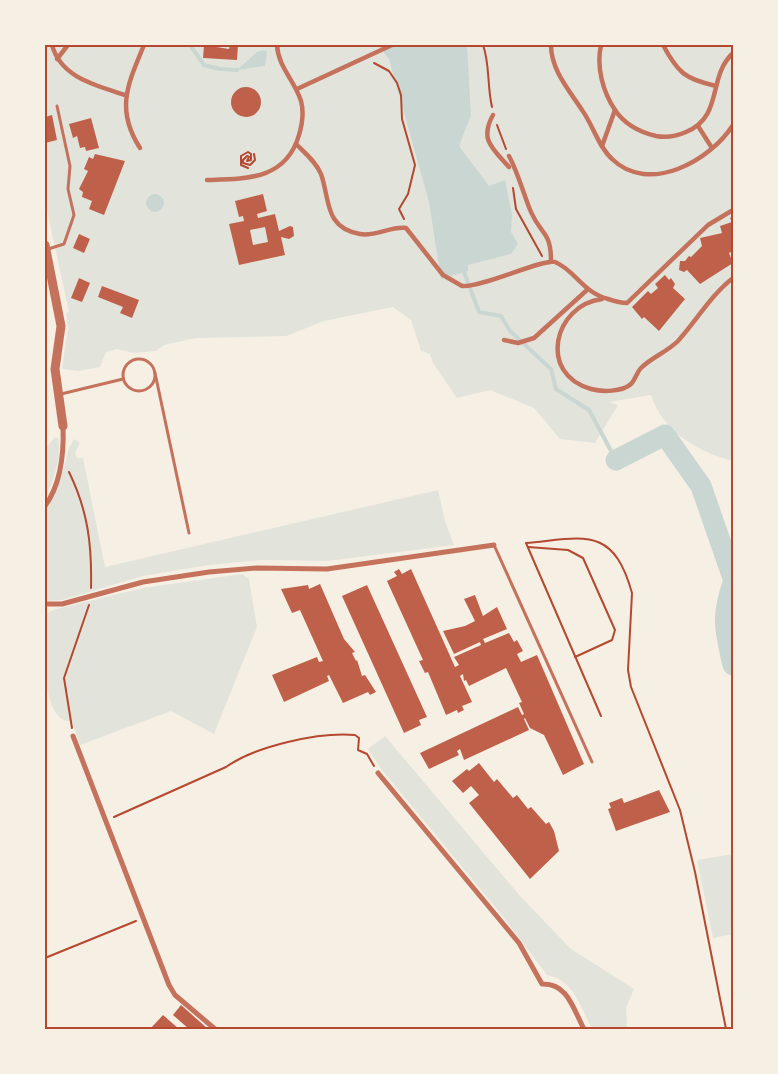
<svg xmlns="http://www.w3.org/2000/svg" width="778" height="1074" font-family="'Varela Round',sans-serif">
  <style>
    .green { fill: #e2e4dc }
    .water { fill: #c9d6d2 }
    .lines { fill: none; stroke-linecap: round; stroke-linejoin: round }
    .stream { stroke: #c9d6d2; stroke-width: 4 }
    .river { stroke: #c9d6d2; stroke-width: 21 }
    .building { fill: #bf614a; fill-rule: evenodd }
    .path { stroke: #b5482f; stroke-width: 2 }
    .service { stroke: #c5725c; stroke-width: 3 }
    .pedestrian { stroke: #c5725c; stroke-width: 4.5 }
    .minor { stroke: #c5725c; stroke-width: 5 }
    .tertiary { stroke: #c5725c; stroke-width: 9 }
    .neatline { fill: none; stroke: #b5482f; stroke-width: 2 }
  </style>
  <rect width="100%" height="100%" fill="#f6efe4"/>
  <g class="green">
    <path d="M45 45H733V461C698 452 662 431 651 395L609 402 618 405 595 443 560 439 534 408 490 390 457 398 433 363 430 354 421 351 411 320 393 307 324 321 286 336 196 338 164 345 156 351 134 353 117 349 106 352 100 367 78 371 62 369 68 327 66 313 69 312 45 201Z"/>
    <path d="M55 437 58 438C63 459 52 481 45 500V449Z"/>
    <path d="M74 439 80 443 75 453 77 458H83L105 567 438 490 445 521 454 545 327 561 262 560 209 565 143 576 62 600 45 601V511L63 471 69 448Z"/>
    <path d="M242 574 249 579 257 627 214 734 171 711 80 745 72 721C38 724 45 636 45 614L56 609 143 588Z"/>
    <path d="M385 736 521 897 571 949 634 989 626 1008 627 1029H592C580 1006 574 980 547 975L501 914 382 770 368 749Z"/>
    <path d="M733 854V934L713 938 697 860Z"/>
  </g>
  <g class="water">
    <path d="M378 45H467L471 115 459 146 489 186 505 180 512 215 511 232 518 244 511 254 468 265V271L441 279 429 202 389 59Z"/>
    <path d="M263 50 267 51 265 66 237 70 257 52Z"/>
    <circle cx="155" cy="203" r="9"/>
  </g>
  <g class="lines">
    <g class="stream">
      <path d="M190 45 204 65 220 69 237 70"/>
      <path d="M463 269 479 312 501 316 510 331 551 369 556 389 589 410 616 460"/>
    </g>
    <g class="river">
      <path d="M616 460 665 435 701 486 733 578"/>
      <path d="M733 583C721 618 725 629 733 665"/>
    </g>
  </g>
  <g class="building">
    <path d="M204 45 229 49 230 45H238L237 60 203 58Z"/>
    <circle cx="246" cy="102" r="15"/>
    <path d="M52 115 57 140 45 143V117Z"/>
    <path d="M91 118 99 148 86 151 85 147 80 148 77 136 73 138 69 124Z"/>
    <path d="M95 154 125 161 104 215 89 209 92 201 82 197 83 192 79 189 88 171 84 169 89 157 93 159Z"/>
    <path d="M263 194 267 211 257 214 258 218 275 214 279 231 290 226 293 227 294 236 289 239 281 237 285 255 239 265 229 224 244 221 243 216 239 217 235 201ZM265 227 268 242 253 245 250 230Z"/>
    <path d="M733 217V251L729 253 733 263 700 284 687 270 684 272 679 270 680 261H685L689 256 691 257 702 246 700 238 722 233 720 226 732 222 730 218Z"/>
    <path d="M79 234 90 239 84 253 73 248Z"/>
    <path d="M665 275 669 280 671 278 675 284 673 288 685 299 659 331 644 317 642 319 632 307 648 291 651 294 658 288 655 284Z"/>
    <path d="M79 278 90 283 82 302 71 298Z"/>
    <path d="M102 286 139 300 132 318 120 313 123 307 98 297Z"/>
    <path d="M399 569 402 574 411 569 455 667 459 665 454 657 481 645 480 642 454 654 443 631 465 626 475 621 464 599 475 595 483 616 497 607 507 629 483 639 485 643 509 633 514 642 517 640 523 651 517 654 521 662 537 655 584 764 563 775 544 735 530 728 525 718 524 719 529 730 464 760 460 749 457 751 459 755 429 769 420 753 518 707 522 715 524 714 519 703 522 702 506 668 469 686 466 680 464 681 463 674 460 676 472 702 462 706 464 710 458 713 457 710 446 715 428 672 425 673 419 661 423 660 387 581 397 576 394 572Z"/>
    <path d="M320 584 344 639 355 652 352 653 356 661 357 660 362 676 365 675 376 692 370 695 368 692 343 703 329 675 327 676 329 681 284 702 272 675 317 657 319 662 323 661 300 610 292 613 281 589 308 585 309 589Z"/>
    <path d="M367 585 427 717 419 720 421 725 404 733 342 596Z"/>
    <path d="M479 763 494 782 497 779 513 798 517 795 528 809 531 807 546 824 549 822 554 831 559 851 530 879 469 803 479 795 471 786 463 793 452 781 467 769 469 771Z"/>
    <path d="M659 790 670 812 616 831 608 809 611 808 609 803 622 798 624 803Z"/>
    <path d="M181 1005 208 1029H189L173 1015Z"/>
    <path d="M163 1015 179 1029H150Z"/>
  </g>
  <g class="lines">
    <g class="path">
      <path d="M483 45C490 64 487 86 492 107"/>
      <path d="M374 63 389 71 397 83 401 95 402 119 415 165 408 194 399 209 404 219"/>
      <path d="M497 125 506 149"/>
      <path d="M248 168 241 165V156L248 152 251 154V160L247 161 249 157 247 156 243 160V163L250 165 255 160 254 154"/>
      <path d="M513 188 516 209 542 256"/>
      <path d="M69 472C88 511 92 545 91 588"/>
      <path d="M528 547 568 550 583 558 615 630 612 640 575 657"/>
      <path d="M601 716 526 543C584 538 613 525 632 593L628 670 631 687 680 810 695 872 726 1029"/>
      <path d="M72 728 64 678 89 605"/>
      <path d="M114 817 226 767C256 746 318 732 355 735L359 738 358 750 367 754 374 766"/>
      <path d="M45 958 136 921"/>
    </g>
    <g class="service">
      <path d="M48 249 64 244 74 215 68 189 70 166 57 106"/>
      <circle cx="139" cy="375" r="16"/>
      <path d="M155 373 189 533"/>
      <path d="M61 394 123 379"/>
      <path d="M494 545 592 762"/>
    </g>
    <g class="pedestrian">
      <path d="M52 45C61 78 96 85 125 95"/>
      <path d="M551 45C551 70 569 90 582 110 593 125 598 146 612 159 649 195 710 161 733 125"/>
      <path d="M601 45C596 67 603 92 615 110 625 125 639 132 656 136 666 138 677 136 686 132 724 116 707 77 733 53"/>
      <path d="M663 45C678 73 685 79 716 86"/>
      <path d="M57 59 68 45"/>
      <path d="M297 89 392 45"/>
      <path d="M493 115C479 140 493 149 509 167"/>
      <path d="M698 126 712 148"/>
      <path d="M296 144C305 153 316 162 321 174 330 199 324 228 360 234 375 237 391 226 406 228L443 275 462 286C481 288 544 258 555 262 575 270 582 292 608 299 614 301 620 303 627 303L708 225 733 210"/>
      <path d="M602 146 615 110"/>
      <path d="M140 148C115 109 128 84 144 45"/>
      <path d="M509 156C519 175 523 193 531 212 541 235 551 231 551 261"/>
      <path d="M207 180C246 179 286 180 299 135 302 125 304 112 301 101 295 81 278 67 277 45"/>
      <path d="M602 299C554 305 537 374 591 389 602 392 622 392 631 384 635 380 637 372 641 368 652 357 667 352 678 341 696 321 712 294 733 278"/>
      <path d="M504 340 518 343 534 338 587 290"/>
    </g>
    <g class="minor">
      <path d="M45 506C61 484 64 452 63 426"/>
      <path d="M45 604H62L143 582 209 572 257 568 327 569 494 545"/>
      <path d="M73 736 169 985 175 995 215 1029"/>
      <path d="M378 773 519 943 542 984C568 983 573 1009 584 1029"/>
    </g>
    <path class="tertiary" d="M45 245 61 326 55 369 63 426"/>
  </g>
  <rect width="778" height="1074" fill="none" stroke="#f6efe4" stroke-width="92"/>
  <rect x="46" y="46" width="686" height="982" class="neatline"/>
</svg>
